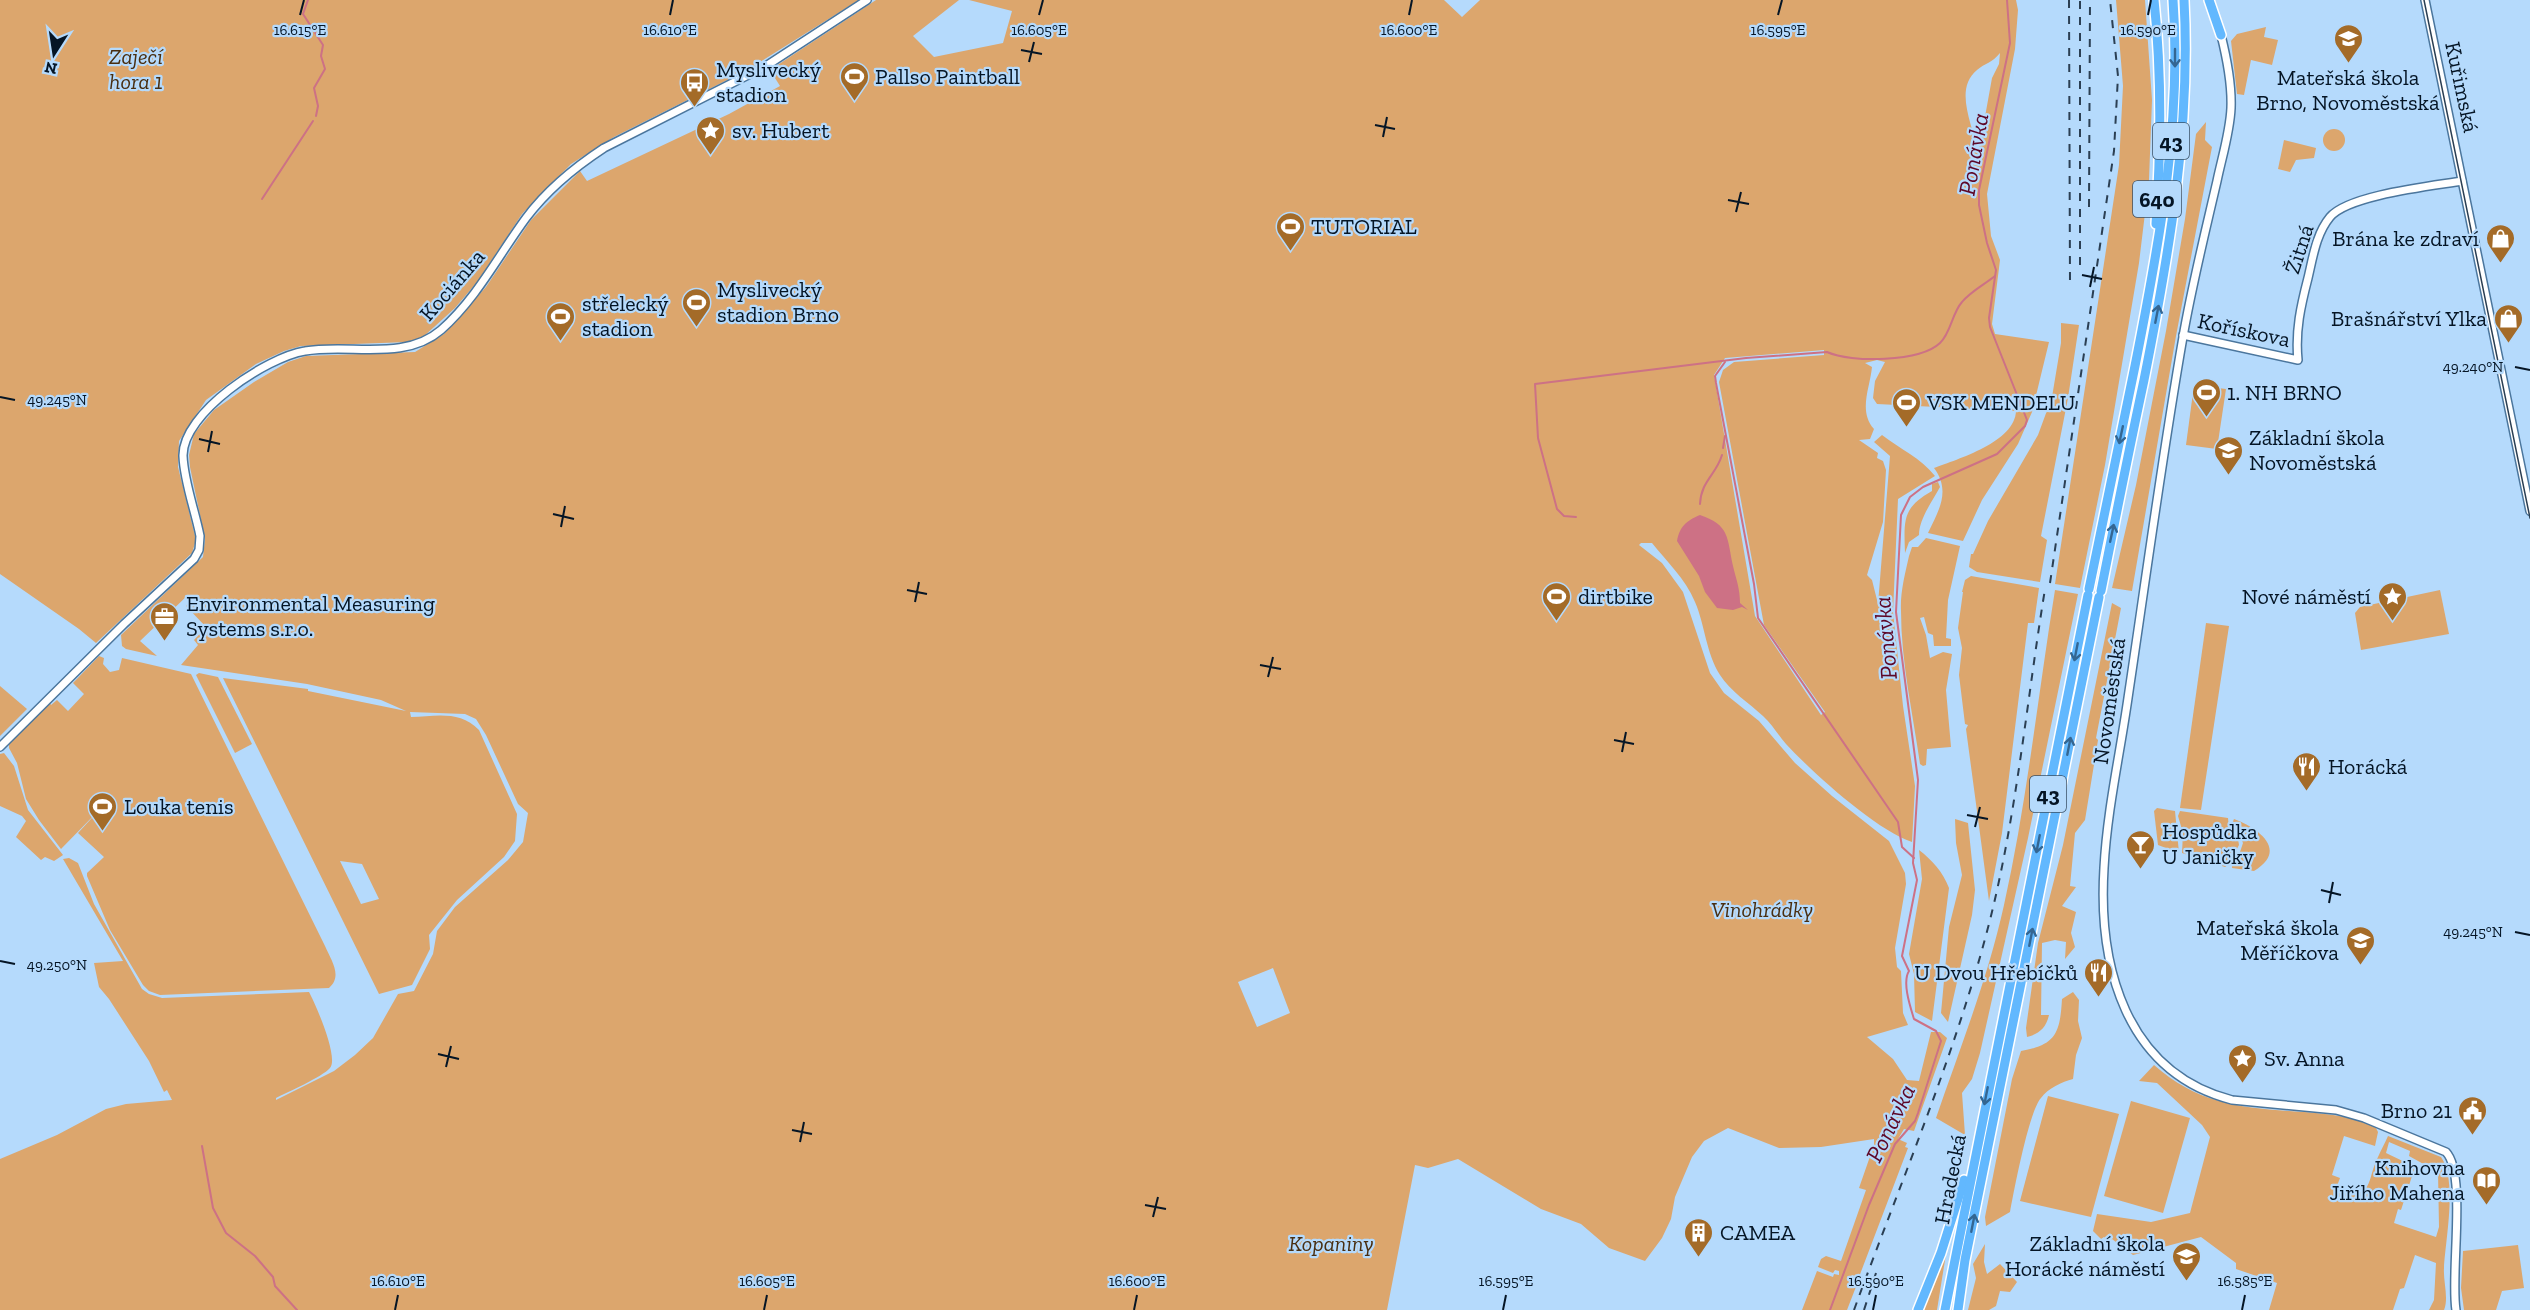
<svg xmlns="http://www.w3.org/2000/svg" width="2530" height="1310" font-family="'Zilla Slab',serif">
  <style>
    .green { fill: #dca66d; fill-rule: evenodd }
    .water { fill: #cd7185 }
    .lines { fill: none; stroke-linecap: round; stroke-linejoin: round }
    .stream { stroke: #cd7185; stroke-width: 2 }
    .tertiary-casing { stroke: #4b769d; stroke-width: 10 }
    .trunk-casing { stroke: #fff; stroke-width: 12 }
    .tertiary { stroke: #fff; stroke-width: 7 }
    .trunk { stroke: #62b8fe; stroke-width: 9 }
    .tram { stroke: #2b3f53; stroke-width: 1.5 }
    .rail { stroke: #2b3f53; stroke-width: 2; stroke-dasharray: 8 8; stroke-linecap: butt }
    .oneway { stroke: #346692 }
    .ticks { fill: none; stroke: #051525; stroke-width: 2 }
    .labels { text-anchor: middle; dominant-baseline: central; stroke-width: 4.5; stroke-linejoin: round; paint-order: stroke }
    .shield { fill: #b5dafc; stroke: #3a5066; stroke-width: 1.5 }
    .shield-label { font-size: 21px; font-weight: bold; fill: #051525 }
    .park-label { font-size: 22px; font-style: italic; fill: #492e10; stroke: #b5dafc }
    .poi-label { font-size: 22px; fill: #051525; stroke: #b5dafc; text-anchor: start }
    .street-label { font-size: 22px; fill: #051525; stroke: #b5dafc }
    .water-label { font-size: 24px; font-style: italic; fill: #5d0727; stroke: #b5dafc }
    .ticks-label { font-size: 15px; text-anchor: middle; fill: #051525; stroke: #b5dafc; stroke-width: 4.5; stroke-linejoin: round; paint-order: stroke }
  </style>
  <rect width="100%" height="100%" fill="#b5dafc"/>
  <g class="green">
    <path d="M0 0H859L747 70 614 137 571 164 522 214 478 281 455 308 423 337 408 342 301 346 284 351 256 364 206 400 179 441 178 467 196 540 192 553 96 643 79 629 0 574Z"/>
    <path d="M876 0H959L913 36 934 57 1003 43 1012 11 969 0H1444L1462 17 1480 0H2016L2018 10 2015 49 1987 194 1991 236 2000 260 1992 324 1995 334 2049 342 2032 412 2018 444 1982 500 1963 541 1928 533C1939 510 1951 491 1934 468 1958 459 2015 442 2016 411L1877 404 1873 398 1875 381 1885 362 1877 360 1865 363 1872 367C1870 388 1858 411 1874 429L1870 439 1859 440 1878 453 1877 458 1883 461 1886 470 1883 522 1867 575 1872 580 1878 604 1890 456 1874 442 1882 435C1900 449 1921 458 1935 476L1898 499 1893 612 1903 706 1915 786 1912 842C1876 830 1813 773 1786 744 1778 735 1772 724 1763 716 1749 703 1730 691 1720 675 1706 653 1705 625 1695 602 1685 578 1667 562 1652 543H1641L1639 545 1662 563 1683 592 1710 673 1724 693 1759 721 1795 763 1832 796 1889 841 1905 873 1906 884 1895 948 1897 967 1901 971 1903 1013 1908 1025 1867 1037 1893 1059 1907 1080 1919 1081 1931 1032H1940L1947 1038 1914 1131 1904 1129 1898 1139 1907 1143 1905 1147 1908 1148 1859 1277 1852 1275 1850 1278 1859 1279 1847 1310H1802L1817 1271 1833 1277 1834 1274 1839 1275V1271L1835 1270 1833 1273 1818 1267 1821 1259 1826 1256 1841 1261 1866 1190 1859 1188 1874 1145V1139L1821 1147 1779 1148 1728 1128 1704 1141 1692 1157 1675 1197 1671 1219 1662 1238 1645 1261 1609 1248 1581 1224 1541 1209 1458 1159 1428 1168 1415 1165 1387 1310H0V1159L57 1135 106 1109 126 1104 172 1100 167 1090 164 1092 149 1061 109 999 99 987 94 963 123 961 63 859 69 858 78 863 94 904 142 989 149 994 162 998 309 992C316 1005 339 1058 330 1068 322 1077 288 1092 276 1098V1100L334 1071 355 1055 373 1038 398 994 414 991 433 954 437 931 455 907 508 860 523 842 528 813 518 804 486 735 476 719 465 714 410 712 411 717C436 716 460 710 479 730L517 814 515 841 504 857 457 900 429 935 430 949 412 985 379 994 223 678 308 689V691L406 711 381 700 307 684 181 665 198 645 194 640 206 627 186 606 191 599 188 595 140 641 157 656 126 649 122 646 121 635 203 557 205 539 190 467 189 455 194 434 214 410 254 382 288 362 306 356 415 352 444 334 486 287 531 220 580 171 587 181 729 114 780 86 770 70ZM2000 53 1999 64 1992 78 1979 150 1976 149C1974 125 1953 90 1977 70 1985 63 1992 63 2000 53ZM1824 350V355L1734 362 1723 370 1719 382 1764 625 1825 712 1821 715 1755 616 1714 375 1725 358ZM340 861 362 864 379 899 361 904ZM1273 968 1290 1013 1257 1027 1238 982Z"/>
    <path d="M2116 0H2145L2152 100 2149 180 2139 263 2105 465 2080 588 2055 584 2119 165 2123 86Z"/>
    <path d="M2266 27 2264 37 2278 40 2272 65 2251 60 2244 95 2237 94 2231 41 2237 34Z"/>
    <path d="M2206 122 2205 140 2212 147 2176 336 2132 591 2112 588 2136 485 2166 331 2185 219 2196 134Z"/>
    <circle cx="2334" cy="140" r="11"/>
    <path d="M2284 140 2316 148 2314 158 2296 160 2290 172 2278 169Z"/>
    <path d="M2061 323 2079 325 2068 398 2041 536 2047 540 2040 582 1977 572 1969 567 1971 554H1973L1988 521 2038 435 2052 397 2061 343Z"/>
    <path d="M2194 385 2226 389 2217 449 2186 445Z"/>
    <path d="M1938 482 1940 487C1932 502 1919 519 1919 535L1909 542 1905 553C1904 520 1902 508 1932 491V484Z"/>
    <path d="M1926 538 1960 546 1948 600 1946 638 1951 639V646H1934L1933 635 1928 633 1924 617 1920 618 1926 635 1930 658 1943 652 1952 654 1946 690 1951 747 1927 749 1926 765 1923 766 1920 764C1913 714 1901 662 1901 611 1900 593 1905 574 1909 556L1912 547H1918Z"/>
    <path d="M1971 576 2039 588 2034 623H2028L2002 833 1989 901 1966 729 1968 725 1965 724 1959 675 1962 648 1958 628 1963 592H1962L1965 580Z"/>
    <path d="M2055 590 2078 594 2028 838 1980 1053 1972 1079 1962 1093 1965 1135 1936 1118C1960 1048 1988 978 2004 905 2027 802 2038 695 2055 590Z"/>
    <path d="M2440 590 2449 634 2361 650 2355 613 2360 607Z"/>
    <path d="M2112 603 2121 608 2096 738 2098 740 2085 820 2075 833 2070 886 2076 887 2062 906 2076 912 2071 933 2075 947 2065 959 2066 942 2055 940 2042 943 2041 1015H2049C2046 1028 2039 1034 2027 1037L2026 1028 2038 943 2063 845Z"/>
    <path d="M2206 623 2229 626 2201 810 2180 808Z"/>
    <path d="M99 656 104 658 103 664 110 672 119 670 122 658 191 674 325 946C331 960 343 976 329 988L160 995 149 991 143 985 110 930 87 876V873L104 857 78 833 102 807 61 849 39 820 26 799 17 763 9 748V743L50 703 51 705 57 700 68 711 84 694 73 683Z"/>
    <path d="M199 673 218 677 252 744 235 753 196 675Z"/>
    <path d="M0 686 27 709 0 736Z"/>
    <path d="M4 753 14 766 28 810 63 855 54 861 45 857 41 860 16 837 26 821 22 816 0 806V754Z"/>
    <path d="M2157 808 2175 811 2179 853 2158 845 2154 811Z"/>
    <path d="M2180 811 2228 818 2229 829 2238 839 2239 845 2228 865 2225 867 2182 853 2183 833 2178 816Z"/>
    <path d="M1955 819 1968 823 1975 890 1972 915 1948 1022 1941 1013 1949 927 1962 875 1956 843Z"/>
    <path d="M2234 819C2258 828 2289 850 2254 871L2232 868V863L2240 852 2243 843C2240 833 2228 831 2234 819Z"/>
    <path d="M1919 850C1932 860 1943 872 1949 888L1932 1021 1915 1012 1914 974 1909 954 1922 879Z"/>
    <path d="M2073 992 2079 1000 2078 1021 2082 1038 2076 1055 2073 1079C2062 1082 2048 1088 2041 1098 2029 1111 2014 1191 2010 1212L1986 1226 1985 1217 2012 1079 2021 1051C2056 1045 2060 1033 2062 999Z"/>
    <path d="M2154 1065C2200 1106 2246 1108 2304 1112 2328 1114 2354 1116 2376 1128L2378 1132 2375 1146 2344 1136 2332 1175 2340 1178 2337 1186C2373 1206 2367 1178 2378 1157 2381 1150 2385 1143 2388 1136L2441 1157C2458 1180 2445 1242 2444 1268 2443 1281 2449 1298 2444 1310H2429L2434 1300 2436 1263 2415 1255 2404 1288 2400 1289 2393 1310H2269L2277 1283 2236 1269V1263L2201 1237 2133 1255 2112 1239 2109 1241 2104 1237 2101 1239 2093 1231 2097 1214 2151 1222 2190 1213 2210 1137 2202 1125 2157 1083 2139 1081ZM2389 1142 2410 1151 2409 1156 2438 1172 2439 1227 2436 1237 2394 1223 2398 1209 2401 1210 2414 1170 2413 1166 2386 1153Z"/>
    <path d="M2048 1096 2119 1114 2091 1217 2020 1201Z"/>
    <path d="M2131 1101 2190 1118 2163 1213 2104 1196Z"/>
    <path d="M1985 1244 1984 1262 1987 1274 2000 1264 2017 1282 2010 1292 2000 1291 1996 1306 1989 1310H1968L1976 1278 1973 1264Z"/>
    <path d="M2518 1245 2524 1288 2502 1291 2496 1310H2464L2461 1288 2463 1251Z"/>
    <path d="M1946 1254 1937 1310H1923Z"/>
  </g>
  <path class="water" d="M1700 515C1730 525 1727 538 1733 566 1736 579 1740 588 1740 603L1748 610 1742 607 1733 610 1717 608 1705 592 1699 576 1677 541C1680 526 1686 521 1700 515Z"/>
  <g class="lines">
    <g class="stream">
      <path d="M308 0 303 14 323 45 321 56 325 69 314 88 318 106 316 116"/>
      <path d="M262 199 313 121"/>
      <path d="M1725 362 1715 376 1716 383 1754 584 1758 618 1898 822 1902 847 1914 858"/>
      <path d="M1723 448 1725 436"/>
      <path d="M1700 504C1701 481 1716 475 1722 455"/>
      <path d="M1576 517 1564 516 1557 509 1538 438 1535 384 1746 358 1827 352C1851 363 1920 362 1940 343 1951 333 1952 313 1962 302 1970 292 1985 284 1995 276"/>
      <path d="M202 1146 213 1208 226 1233 255 1256 273 1277 275 1286 297 1310"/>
      <path d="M1830 1310 1869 1205 1895 1144 1915 1121 1918 1113 1941 1041 1936 1031 1914 1019C1910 1006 1902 982 1909 971L1902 956 1917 880 1913 863 1918 780 1896 612 1901 515 1910 497 1923 487 1997 454 2025 426 2027 420 1990 327 1989 318 1996 270 1987 243 1979 205V190L2010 43 2007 0"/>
    </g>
    <defs>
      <g id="tertiary">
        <path d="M2425 0 2530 511"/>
        <path d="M2221 35C2227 59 2232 83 2231 108 2230 132 2222 157 2217 181 2205 233 2192 285 2183 337 2162 457 2146 578 2128 698 2120 754 2107 811 2104 868 2098 966 2125 1072 2232 1100L2336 1110 2364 1118 2446 1152C2467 1174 2450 1275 2456 1310"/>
        <path d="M2183 335 2298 360C2295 331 2301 305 2308 278 2313 257 2316 234 2330 217 2348 195 2432 186 2462 181"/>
        <path d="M0 747 124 624 194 559 199 550 200 536C195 510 184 482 183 456 182 413 267 357 305 351 349 343 404 362 441 330 477 298 498 256 526 218 547 190 575 167 604 148L766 66 867 0"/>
      </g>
      <g id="trunk">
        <path d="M2154 0C2162 74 2161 149 2156 224"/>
        <path d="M2209 0 2221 35"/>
        <path d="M2089 589C2104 514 2120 440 2135 366 2159 245 2182 123 2173 0"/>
        <path d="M2101 591C2115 520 2129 450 2144 380 2169 254 2191 129 2184 0"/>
        <path d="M1918 1310 1941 1253 1964 1180"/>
        <path d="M1945 1310 2088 595"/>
        <path d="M1958 1310 1965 1260 2099 597"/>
      </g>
    </defs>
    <use href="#tertiary" class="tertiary-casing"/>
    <use href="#trunk" class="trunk-casing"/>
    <use href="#tertiary" class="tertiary"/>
    <use href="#trunk" class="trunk"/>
    <path class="tram" d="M2424 0 2530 518"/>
    <g class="rail">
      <path d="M2069 0 2070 283"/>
      <path d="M2089 207 2090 0"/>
      <path d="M2080 265V0"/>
      <path d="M2050 583 2114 151 2118 76 2110 0"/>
      <path d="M1854 1310C1901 1181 1956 1053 1990 920 2017 812 2027 699 2045 589"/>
      <path d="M1864 1310 1876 1273"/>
    </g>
  </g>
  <defs><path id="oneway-shaft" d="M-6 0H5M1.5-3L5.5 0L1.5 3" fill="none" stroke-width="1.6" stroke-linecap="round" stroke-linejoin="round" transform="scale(1.5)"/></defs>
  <g class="oneway">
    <use href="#oneway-shaft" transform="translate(2175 58) rotate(90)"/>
    <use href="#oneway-shaft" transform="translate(2157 314) rotate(-79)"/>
    <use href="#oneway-shaft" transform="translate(2121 435) rotate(102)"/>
    <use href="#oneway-shaft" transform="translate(2112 533) rotate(-78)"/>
    <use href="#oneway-shaft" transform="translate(2076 652) rotate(101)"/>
    <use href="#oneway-shaft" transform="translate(2069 746) rotate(-79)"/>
    <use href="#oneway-shaft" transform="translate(2038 844) rotate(101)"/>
    <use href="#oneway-shaft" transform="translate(2031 937) rotate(-79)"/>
    <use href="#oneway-shaft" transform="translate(1986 1096) rotate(101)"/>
    <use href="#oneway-shaft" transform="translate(1973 1223) rotate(-79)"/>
  </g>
  <path class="ticks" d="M300 15 304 0M670 15 673 0M1039 15 1043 0M1409 15 1412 0M1778 15 1782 0M2148 15 2151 0M1021 50 1042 54M1029 62 1034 42M1375 125 1395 129M1383 137 1387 117M1728 200 1749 204M1736 212 1741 192M2082 275 2102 279M2090 287 2094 267M2515 367 2530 370M0 397 15 400M199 439 220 444M208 452 212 431M553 514 574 519M561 527 565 506M907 590 927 594M915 602 919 582M1260 665 1281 669M1268 677 1273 657M1614 740 1634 744M1622 752 1626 732M1967 815 1988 819M1975 827 1980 807M2321 890 2341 895M2329 903 2333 882M2515 932 2530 935M0 961 15 964M438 1054 459 1059M446 1067 451 1046M792 1130 812 1134M800 1142 804 1122M1145 1205 1166 1209M1153 1217 1158 1197M395 1310 398 1295M764 1310 767 1295M1134 1310 1137 1295M1503 1310 1506 1295M1873 1310 1876 1295M2242 1310 2245 1295"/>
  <defs>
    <symbol id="school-pin" viewBox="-11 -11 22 30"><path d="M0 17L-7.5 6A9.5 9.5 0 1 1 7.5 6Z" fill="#a46b28" stroke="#b5dafc"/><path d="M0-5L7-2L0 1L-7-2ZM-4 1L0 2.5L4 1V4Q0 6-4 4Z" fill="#fff"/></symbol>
    <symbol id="stadium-pin" viewBox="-11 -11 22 30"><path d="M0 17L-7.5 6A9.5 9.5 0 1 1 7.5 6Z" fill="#a46b28" stroke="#b5dafc"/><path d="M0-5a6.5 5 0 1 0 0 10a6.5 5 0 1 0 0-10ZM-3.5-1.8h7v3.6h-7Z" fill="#fff"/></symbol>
    <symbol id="bus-pin" viewBox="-11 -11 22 30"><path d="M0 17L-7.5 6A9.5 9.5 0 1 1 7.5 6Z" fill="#a46b28" stroke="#b5dafc"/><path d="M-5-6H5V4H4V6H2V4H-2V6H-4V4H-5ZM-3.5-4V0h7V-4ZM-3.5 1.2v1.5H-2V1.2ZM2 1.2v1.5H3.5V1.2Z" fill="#fff"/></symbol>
    <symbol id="sight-pin" viewBox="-11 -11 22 30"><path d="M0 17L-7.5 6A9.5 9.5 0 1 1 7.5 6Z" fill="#a46b28" stroke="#b5dafc"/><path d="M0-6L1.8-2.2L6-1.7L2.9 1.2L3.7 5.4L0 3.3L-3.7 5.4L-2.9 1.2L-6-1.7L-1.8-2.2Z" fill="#fff"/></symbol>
    <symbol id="shop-pin" viewBox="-11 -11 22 30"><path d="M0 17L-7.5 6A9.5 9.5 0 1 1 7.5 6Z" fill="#a46b28" stroke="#b5dafc"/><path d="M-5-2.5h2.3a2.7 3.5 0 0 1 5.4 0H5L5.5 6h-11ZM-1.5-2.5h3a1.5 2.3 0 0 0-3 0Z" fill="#fff"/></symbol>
    <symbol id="office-pin" viewBox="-11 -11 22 30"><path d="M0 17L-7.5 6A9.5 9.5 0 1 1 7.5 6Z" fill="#a46b28" stroke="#b5dafc"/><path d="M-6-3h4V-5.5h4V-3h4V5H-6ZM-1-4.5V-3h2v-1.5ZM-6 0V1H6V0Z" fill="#fff"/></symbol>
    <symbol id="restaurant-pin" viewBox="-11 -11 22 30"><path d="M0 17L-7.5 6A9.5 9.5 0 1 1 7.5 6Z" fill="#a46b28" stroke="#b5dafc"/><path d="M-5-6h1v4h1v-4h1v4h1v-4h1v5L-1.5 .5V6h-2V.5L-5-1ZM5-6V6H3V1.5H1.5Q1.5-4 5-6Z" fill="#fff"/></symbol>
    <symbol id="bar-pin" viewBox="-11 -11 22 30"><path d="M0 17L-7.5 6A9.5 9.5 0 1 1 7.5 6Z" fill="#a46b28" stroke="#b5dafc"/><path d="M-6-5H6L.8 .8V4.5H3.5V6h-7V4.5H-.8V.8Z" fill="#fff"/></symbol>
    <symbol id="civic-pin" viewBox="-11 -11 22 30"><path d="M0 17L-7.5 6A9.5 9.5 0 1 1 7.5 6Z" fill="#a46b28" stroke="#b5dafc"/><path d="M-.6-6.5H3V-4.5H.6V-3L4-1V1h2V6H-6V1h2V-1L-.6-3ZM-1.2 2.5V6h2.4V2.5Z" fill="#fff"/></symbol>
    <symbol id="library-pin" viewBox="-11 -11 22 30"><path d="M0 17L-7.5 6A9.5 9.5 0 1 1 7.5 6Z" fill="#a46b28" stroke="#b5dafc"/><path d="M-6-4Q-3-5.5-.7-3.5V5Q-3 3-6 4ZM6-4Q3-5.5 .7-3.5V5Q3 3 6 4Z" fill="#fff"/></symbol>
    <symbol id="building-pin" viewBox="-11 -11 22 30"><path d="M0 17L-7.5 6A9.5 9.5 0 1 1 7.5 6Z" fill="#a46b28" stroke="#b5dafc"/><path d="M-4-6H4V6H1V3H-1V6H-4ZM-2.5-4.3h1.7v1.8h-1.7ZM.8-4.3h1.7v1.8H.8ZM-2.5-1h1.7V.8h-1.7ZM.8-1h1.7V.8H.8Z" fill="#fff"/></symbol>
  </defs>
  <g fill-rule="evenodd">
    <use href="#school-pin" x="2332" y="22" width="33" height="45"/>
    <use href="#stadium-pin" x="838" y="60" width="33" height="45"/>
    <use href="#bus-pin" x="678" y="66" width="33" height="45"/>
    <use href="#sight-pin" x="694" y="114" width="33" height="45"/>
    <use href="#stadium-pin" x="1274" y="210" width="33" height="45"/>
    <use href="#shop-pin" x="2484" y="222" width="33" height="45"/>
    <use href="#stadium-pin" x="680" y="286" width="33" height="45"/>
    <use href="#stadium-pin" x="544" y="300" width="33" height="45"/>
    <use href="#shop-pin" x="2492" y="302" width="33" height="45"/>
    <use href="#stadium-pin" x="2190" y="376" width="33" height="45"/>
    <use href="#stadium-pin" x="1890" y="386" width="33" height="45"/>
    <use href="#school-pin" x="2212" y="434" width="33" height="45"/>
    <use href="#stadium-pin" x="1540" y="580" width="33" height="45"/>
    <use href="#sight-pin" x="2376" y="580" width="33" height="45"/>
    <use href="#office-pin" x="148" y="600" width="33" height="45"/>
    <use href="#restaurant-pin" x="2290" y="750" width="33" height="45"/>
    <use href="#stadium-pin" x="86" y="790" width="33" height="45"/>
    <use href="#bar-pin" x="2124" y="828" width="33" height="45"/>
    <use href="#school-pin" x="2344" y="924" width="33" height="45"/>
    <use href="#restaurant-pin" x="2082" y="956" width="33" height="45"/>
    <use href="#sight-pin" x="2226" y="1042" width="33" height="45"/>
    <use href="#civic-pin" x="2456" y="1094" width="33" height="45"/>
    <use href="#library-pin" x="2470" y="1164" width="33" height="45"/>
    <use href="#building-pin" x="1682" y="1216" width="33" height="45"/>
    <use href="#school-pin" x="2170" y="1240" width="33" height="45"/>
  </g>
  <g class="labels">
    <g class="shield">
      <rect x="2153" y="123" width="36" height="36" rx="4.5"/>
      <rect x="2133" y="181" width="48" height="36" rx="4.5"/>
      <rect x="2030" y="776" width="36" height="36" rx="4.5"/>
    </g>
    <g class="shield-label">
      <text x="2171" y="141">43</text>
      <text x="2157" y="199">640</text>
      <text x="2048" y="794">43</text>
    </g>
    <g class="park-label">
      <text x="136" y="56">Zaječí<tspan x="136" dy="25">hora 1</tspan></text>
      <text x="1762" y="909">Vinohrádky</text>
      <text x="1331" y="1243">Kopaniny</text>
    </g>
    <g class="poi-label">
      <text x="716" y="69">Myslivecký<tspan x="716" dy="25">stadion</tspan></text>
      <text x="875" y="76">Pallso Paintball</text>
      <text x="2348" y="77" text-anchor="middle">Mateřská škola<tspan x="2348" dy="25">Brno, Novoměstská</tspan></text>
      <text x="732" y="130">sv. Hubert</text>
      <text x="1311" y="226">TUTORIAL</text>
      <text x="2479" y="238" text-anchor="end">Brána ke zdraví</text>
      <text x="717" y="289">Myslivecký<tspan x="717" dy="25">stadion Brno</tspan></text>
      <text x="582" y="303">střelecký<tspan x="582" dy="25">stadion</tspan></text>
      <text x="2487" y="318" text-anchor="end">Brašnářství Ylka</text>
      <text x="2227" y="392">1. NH BRNO</text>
      <text x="1927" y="402">VSK MENDELU</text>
      <text x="2249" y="437">Základní škola<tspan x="2249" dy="25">Novoměstská</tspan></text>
      <text x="1578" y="596">dirtbike</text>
      <text x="2371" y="596" text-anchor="end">Nové náměstí</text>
      <text x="186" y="603">Environmental Measuring<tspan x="186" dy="25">Systems s.r.o.</tspan></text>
      <text x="2328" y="766">Horácká</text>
      <text x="124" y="806">Louka tenis</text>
      <text x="2162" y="831">Hospůdka<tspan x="2162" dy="25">U Janičky</tspan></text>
      <text x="2339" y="927" text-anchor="end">Mateřská škola<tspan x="2339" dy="25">Měříčkova</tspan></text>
      <text x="2078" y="972" text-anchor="end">U Dvou Hřebíčků</text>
      <text x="2264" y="1058">Sv. Anna</text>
      <text x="2452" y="1110" text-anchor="end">Brno 21</text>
      <text x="2465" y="1167" text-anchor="end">Knihovna<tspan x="2465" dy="25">Jiřího Mahena</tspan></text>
      <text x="1720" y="1232">CAMEA</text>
      <text x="2165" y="1243" text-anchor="end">Základní škola<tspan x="2165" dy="25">Horácké náměstí</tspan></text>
    </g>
    <g class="street-label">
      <text transform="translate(2462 87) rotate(78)">Kuřimská</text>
      <text transform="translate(2299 249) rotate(-72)">Žitná</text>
      <text transform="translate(452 285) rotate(-49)">Kociánka</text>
      <text transform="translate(2244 330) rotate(12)">Kořískova</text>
      <text transform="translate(2109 701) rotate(-82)">Novoměstská</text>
      <text transform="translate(1950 1179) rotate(-79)">Hradecká</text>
    </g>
    <g class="water-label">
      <text transform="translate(1973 154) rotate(-80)">Ponávka</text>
      <text transform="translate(1885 638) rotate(-95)">Ponávka</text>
      <text transform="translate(1890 1123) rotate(-64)">Ponávka</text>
    </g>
  </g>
  <g class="ticks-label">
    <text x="300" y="35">16.615°E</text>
    <text x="670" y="35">16.610°E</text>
    <text x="1039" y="35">16.605°E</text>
    <text x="1409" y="35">16.600°E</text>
    <text x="1778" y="35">16.595°E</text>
    <text x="2148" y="35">16.590°E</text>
    <text x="2473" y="372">49.240°N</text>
    <text x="57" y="405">49.245°N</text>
    <text x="2473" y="937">49.245°N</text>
    <text x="57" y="970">49.250°N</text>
    <text x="398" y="1286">16.610°E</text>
    <text x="767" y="1286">16.605°E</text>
    <text x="1137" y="1286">16.600°E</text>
    <text x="1506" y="1286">16.595°E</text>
    <text x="1876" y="1286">16.590°E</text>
    <text x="2245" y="1286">16.585°E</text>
  </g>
  <g transform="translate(54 54) rotate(192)" stroke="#b5dafc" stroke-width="4.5" paint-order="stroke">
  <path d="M0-4.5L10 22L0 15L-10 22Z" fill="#051525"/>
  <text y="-9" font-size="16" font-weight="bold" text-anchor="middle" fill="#051525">N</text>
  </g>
</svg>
